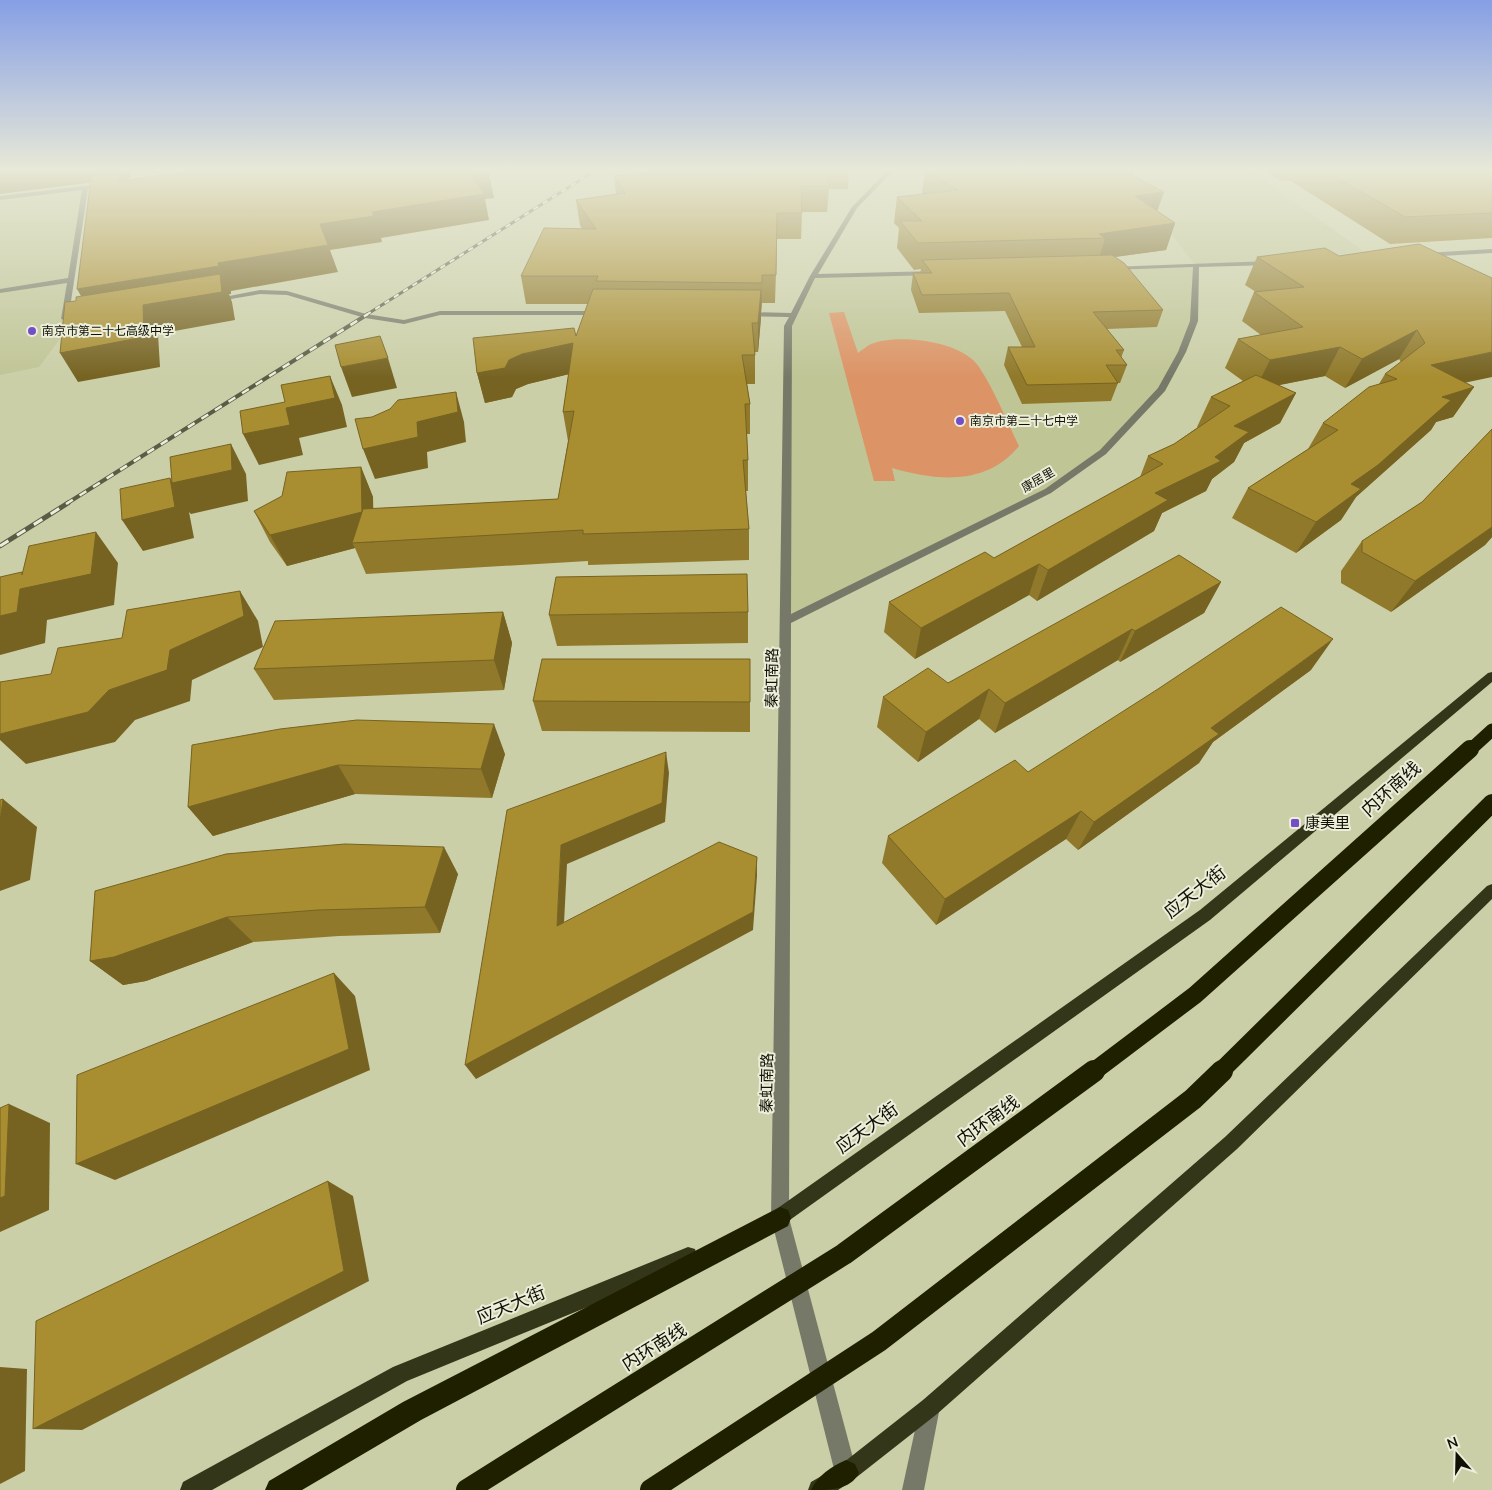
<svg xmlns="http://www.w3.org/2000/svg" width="1492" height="1490" font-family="'Nunito Sans','Noto Sans SC',sans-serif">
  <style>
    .built { fill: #c0c596 }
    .green { fill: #dc9365 }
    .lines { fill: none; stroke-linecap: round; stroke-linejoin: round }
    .minor { fill: #777968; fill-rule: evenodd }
    .major { fill: #343619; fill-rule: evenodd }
    .highway { fill: #1f2000; fill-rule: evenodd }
    .rail-far2-casing { stroke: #5a5d45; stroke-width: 3 }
    .rail-far1-casing { stroke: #5a5d45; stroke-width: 4 }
    .rail-casing { stroke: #5a5d45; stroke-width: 5 }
    .rail-far2 { stroke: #eceeda; stroke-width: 2; stroke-dasharray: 5.5; stroke-linecap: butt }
    .rail-far1 { stroke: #eceeda; stroke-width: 2.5; stroke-dasharray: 8; stroke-linecap: butt }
    .rail { stroke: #eceeda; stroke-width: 3; stroke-dasharray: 10; stroke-linecap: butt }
    .highway-bridge-far2 { stroke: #1f2000; stroke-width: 13 }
    .highway-bridge-far1 { stroke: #1f2000; stroke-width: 18 }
    .highway-bridge { stroke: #1f2000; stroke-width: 22 }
    .wall { fill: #90792a }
    .shaded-wall { fill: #766322 }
    .building { fill: #a88d31; stroke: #766322 }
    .poi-dot { fill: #724fc9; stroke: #eceeda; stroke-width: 2 }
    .labels { text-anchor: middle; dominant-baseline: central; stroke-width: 4; stroke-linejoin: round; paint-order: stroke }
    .far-poi-label { font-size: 12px; fill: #101104; stroke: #eceeda; text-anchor: start }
    .far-street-label { font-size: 12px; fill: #101104; stroke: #eceeda }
    .street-label { font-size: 15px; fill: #101104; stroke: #eceeda }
    .poi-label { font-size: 15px; fill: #101104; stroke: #eceeda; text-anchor: start }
    .near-street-label { font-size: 18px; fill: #101104; stroke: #eceeda }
  </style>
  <rect width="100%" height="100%" fill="#cbcfa7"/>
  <g class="built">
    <path d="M1122 170H1250L1373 258 1196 266 1194 321 1162 390 1103 452 1048 491 787 620 788 326 813 276 1196 266Z"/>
    <path d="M85 188 62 336 39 367 0 375V198Z"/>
  </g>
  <path class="green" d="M844 312 858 353C862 350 867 346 871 344 898 333 963 341 979 367 995 391 1006 420 1019 446 986 486 937 481 892 468L895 481H874L829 313Z"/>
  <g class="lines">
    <g class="minor">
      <path d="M888 170H894L857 208 818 274 936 271 939 273 936 275 815 278 792 326 791 614 1045 489 1100 450 1158 388 1178 352 1190 321 1193 267 1111 270 1108 268 1109 267 1271 261 1274 263 1271 265 1199 267 1198 321 1186 352 1165 391 1106 454 1051 493 791 623 789 1218 857 1473 853 1480 846 1484 839 1480 835 1473 771 1218 784 326 789 317 745 316 741 314 745 312 791 313 810 276 852 207Z"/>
      <path d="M92 185 94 188 88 189 68 321 61 319 67 283 0 293V289L68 278 82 190 0 200V196Z"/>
      <path d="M1492 249V253L1425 257 1422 255 1425 253Z"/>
      <path d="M260 290 287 291 366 314 404 320 440 311H600L604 313 600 315H440L404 324 365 318 287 295 260 294 213 302 209 300Z"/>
      <path d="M930 1397 937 1400 940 1407 924 1490H902L920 1407 923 1400Z"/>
    </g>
    <g class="major">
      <path d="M1492 672V682L1210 920 780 1227 774 1230 768 1227 765 1221 768 1215 1200 910 1488 673Z"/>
      <path d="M1492 884V899L1237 1149 937 1414 853 1480 838 1490H808L811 1482 839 1466 923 1400 1225 1137 1487 886Z"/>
      <path d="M688 1247 695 1249 697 1256 695 1263 407 1381 212 1490H180L183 1482 393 1367Z"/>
    </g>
    <g class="highway">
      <path d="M780 1207 788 1210 791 1218 788 1226 421 1420 302 1490H265L269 1481 403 1402Z"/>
      <path d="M846 1460 855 1464 859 1473C850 1490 831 1490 811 1490 817 1476 832 1466 846 1460Z"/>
    </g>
    <defs>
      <path id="rail-far2" d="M366 315 596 170"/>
      <path id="rail-far1" d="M66 504 368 314"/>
      <path id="rail" d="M0 546 68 503"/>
    </defs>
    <use href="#rail-far2" class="rail-far2-casing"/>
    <use href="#rail-far1" class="rail-far1-casing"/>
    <use href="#rail" class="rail-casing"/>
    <use href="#rail-far2" class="rail-far2"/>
    <use href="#rail-far1" class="rail-far1"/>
    <use href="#rail" class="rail"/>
    <path class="highway-bridge-far2" d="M1469 751 1492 730"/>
    <g class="highway-bridge-far1">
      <path d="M1093 1072 1195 995 1470 749"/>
      <path d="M1220 1072 1492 803"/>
    </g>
    <g class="highway-bridge">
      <path d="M467 1490 844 1254 1094 1071"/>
      <path d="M651 1490 879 1341 1193 1099 1222 1071"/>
    </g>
  </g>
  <g class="wall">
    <path d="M653 170H849L848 189H829L827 212H802L801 239H777L775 303H762L758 352H755V384H747L750 404V434H747L748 460V491H746L749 529V560L588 565V561L366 574 355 548 287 566 270 542 254 511 361 467 373 497V509L558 499 568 441 563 412 569 374 528 384 516 389 512 397 485 403 477 373 576 336 588 304H526L521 276 582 229 580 225 576 200 616 194 614 176 653 172Z"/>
    <path d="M925 170H1134L1132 175 1164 192 1157 211 1175 223 1166 250 1115 257 1163 310 1157 327 1107 329 1124 350 1121 358 1127 365 1120 383H1118L1111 401 1022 404 1004 365 1008 347H1022L1005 311 919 313 911 290 913 273H920L921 269 914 270 897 248 899 228 894 223 897 197 922 194Z"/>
    <path d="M1264 170H1492V238L1390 244 1291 181H1281Z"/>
    <path d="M1419 244 1466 383 1474 387 1453 417 1436 422 1431 430 1356 497 1341 520 1296 553 1232 518 1248 488 1308 449 1323 423 1379 384 1385 374 1401 362 1399 359 1345 388 1325 376 1278 385 1296 393 1280 423 1244 443 1234 462 1212 479 1206 491 1162 513 1154 531 1037 601 1029 595 915 659 884 632 889 602 994 558 1140 477 1148 456 1174 444 1198 427H1197L1211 397 1243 381 1225 368 1238 339 1261 335 1242 321 1254 292H1256L1245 285 1257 257 1339 256Z"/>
    <path d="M1492 429V537L1485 545 1391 612 1341 583V571L1362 541 1422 502Z"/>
    <path d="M1221 582 1204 613 1120 662 1118 660 995 733 979 719 918 762 877 727 883 697 948 683Z"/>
    <path d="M503 612 512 643 504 690 274 700 254 669Z"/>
    <path d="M748 612V643L557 646 549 615Z"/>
    <path d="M750 659V732L542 731 533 701Z"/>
    <path d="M1311 670 1213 742 1199 763 1078 850 1066 839 936 925 882 863 888 836 1028 772Z"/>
    <path d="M357 720 505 754 492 798 355 794 213 836 188 807Z"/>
    <path d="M458 874 440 933 339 936 253 942 146 981 123 985 90 961 95 891Z"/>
  </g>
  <g class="shaded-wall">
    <path d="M0 170H130L131 177 128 178 131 184 119 181V179L0 194Z"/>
    <path d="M1110 170H1134L1129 185Z"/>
    <path d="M489 173 494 198 485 199 489 220 381 238 382 242 330 250 338 272 231 291V294H229L232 302 235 320 158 334 160 367 78 382 60 353 93 317 77 289 320 224 372 212 471 175Z"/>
    <path d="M1164 192 1155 217 1135 196Z"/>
    <path d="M1175 223 1166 250 1099 259 1105 238 1099 234Z"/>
    <path d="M762 275V303L761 311 762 283Z"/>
    <path d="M761 290V319L758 352V323Z"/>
    <path d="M1417 330 1399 359 1345 388 1362 359Z"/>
    <path d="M573 343 578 372 528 384 516 389 512 397 485 403 477 373 522 354Z"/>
    <path d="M1340 347 1325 376 1255 390 1270 360Z"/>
    <path d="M1492 352V377L1412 394 1431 365Z"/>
    <path d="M388 358 397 388 352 397 341 367Z"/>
    <path d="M330 376 342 405 347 427 299 438 303 455 259 465 243 434 286 408Z"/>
    <path d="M1474 387 1453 417 1436 422 1431 430 1356 497 1341 520 1296 553 1316 522 1351 484 1442 397Z"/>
    <path d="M456 392 464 422 466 442 427 452 428 468 375 479 363 449 417 422Z"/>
    <path d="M1296 393 1280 423 1244 443 1234 462 1212 479 1206 491 1162 513 1154 531 1037 601 1048 570 1155 493 1234 426Z"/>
    <path d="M231 444 246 474 248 501 191 514 189 512 194 538 143 551 122 520 170 478 173 483Z"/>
    <path d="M361 467 373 497 374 543V542L352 543 355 548 287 566 270 535Z"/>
    <path d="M1492 527V537L1485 545 1391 612 1415 581Z"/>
    <path d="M96 532 118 563 114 605 47 620 45 643 0 655V616L20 589Z"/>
    <path d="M1039 564 1029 595 915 659 921 628Z"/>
    <path d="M1221 582 1204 613 1120 662 1135 631Z"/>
    <path d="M240 591 258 621 263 647 192 680 190 701 135 720 115 742 26 764 0 740V734L109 690 170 650Z"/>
    <path d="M503 612 512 643 504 690 494 660Z"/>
    <path d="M1132 629 1118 660 995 733 1005 703Z"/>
    <path d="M1333 639 1311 670 1213 742 1199 763 1078 850 1094 822 1211 728Z"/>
    <path d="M989 689 979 719 918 762 926 732Z"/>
    <path d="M494 724 505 754 492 798 481 769Z"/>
    <path d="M666 752 669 773 665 822 567 864 563 943 557 926 561 845Z"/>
    <path d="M338 765 355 794 213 836 188 807Z"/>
    <path d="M3 799 37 827 30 880 0 891V821Z"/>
    <path d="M1081 811 1066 839 936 925 945 899Z"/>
    <path d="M444 847 458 874 440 933 425 907Z"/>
    <path d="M757 857V876L753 930 476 1079 465 1065Z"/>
    <path d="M227 917 253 942 146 981 123 985 90 961Z"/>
    <path d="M334 973 355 996 370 1070 115 1180 76 1164Z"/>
    <path d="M9 1104 50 1123 49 1210 0 1232V1198Z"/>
    <path d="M328 1181 353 1196 369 1281 82 1430 33 1429Z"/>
    <path d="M0 1367 27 1369 25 1471 0 1484Z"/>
  </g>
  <g class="building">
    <path d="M92 170H119V181L200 170H487L489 173 471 175 484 194 372 212 374 216 320 224 328 245 218 263 219 266 77 289Z"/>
    <path d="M663 170H828L829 186H801L802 213H777L776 275H762V283L596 281 598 276H521L544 228 596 229 576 200 625 193 614 176 664 170Z"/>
    <path d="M926 170H1122L1164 192 1135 196 1175 223 1099 234 1105 238 918 243 900 221H922L897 197 958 190Z"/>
    <path d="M1324 170H1492V213L1405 217Z"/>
    <path d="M1419 244 1492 278V352L1431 365 1474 387 1442 397 1451 400 1378 465 1351 484 1361 489 1316 522 1248 488 1338 430 1323 423 1369 387 1397 379 1385 374 1425 343 1417 330 1362 359 1340 347 1270 360 1238 339 1303 327 1254 292 1304 287 1257 257 1325 248 1339 256Z"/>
    <path d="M1112 255 1124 263 1163 310 1093 312 1124 350H1116L1127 365H1106L1118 383 1027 385 1008 347H1035L1009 293 922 295 913 273H932L922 260Z"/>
    <path d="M220 274 222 292 143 305 144 337 60 353 65 302 76 301V297Z"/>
    <path d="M593 289 761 290 758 323H752L755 355H742L750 404H745L748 460H743L749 529 583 534V530L352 543 363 509 558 499 574 411 563 412 573 343 522 354 509 360 505 368 477 373 473 338 574 328 576 336Z"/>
    <path d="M380 336 388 358 341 367 335 345Z"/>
    <path d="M1256 375 1296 393 1234 426 1249 432 1215 457 1221 461 1155 493 1168 500 1048 570 1039 564 921 628 889 602 985 552 994 558 1163 464 1148 456 1174 444 1230 406 1211 397Z"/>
    <path d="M330 376 335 398 286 408 290 425 243 434 240 411 285 402 281 385Z"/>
    <path d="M456 392 458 412 417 422 418 437 363 449 355 419 372 417 390 409 398 400Z"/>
    <path d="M1492 429V527L1415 581 1362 552V541L1422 502Z"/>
    <path d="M231 444 232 470 172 483 170 457Z"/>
    <path d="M361 467 362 512 270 535 254 511 282 496 287 472Z"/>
    <path d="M170 478 175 507 122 520 120 489Z"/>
    <path d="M96 532 91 574 20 589 17 612 0 616V577L22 572V575L29 546Z"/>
    <path d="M1179 555 1221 582 1135 631 1132 629 1005 703 989 689 926 732 883 697 928 668 948 683Z"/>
    <path d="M747 574 748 612 549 615 556 577Z"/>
    <path d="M240 591 244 616 170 650 167 670 109 690 88 712 0 734V682L51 674 58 648 122 638 127 610Z"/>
    <path d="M1281 607 1333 639 1211 728 1219 734 1094 822 1081 811 945 899 888 836 1015 760 1028 772 1158 689Z"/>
    <path d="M503 612 494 660 254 669 275 621Z"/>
    <path d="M542 659H750V702L533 701Z"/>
    <path d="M357 720 494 724 481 769 338 765 188 807 192 745 280 729Z"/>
    <path d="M666 752 662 803 561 845 557 926 719 842 757 857 753 912 465 1065 507 810Z"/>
    <path d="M3 799 0 821V800Z"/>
    <path d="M345 844 444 847 425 907 318 910 227 917 114 957 90 961 95 891 226 854Z"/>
    <path d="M334 973 349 1049 76 1164 77 1075Z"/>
    <path d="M9 1104 5 1196 0 1198V1108Z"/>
    <path d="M328 1181 344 1271 33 1429 36 1321Z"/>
  </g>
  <linearGradient id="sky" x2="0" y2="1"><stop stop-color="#869fe5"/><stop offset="0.45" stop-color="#e8e9d7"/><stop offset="1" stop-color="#e8e9d7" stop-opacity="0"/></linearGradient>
  <rect width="1492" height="378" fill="url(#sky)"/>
  <g class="poi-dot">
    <circle cx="32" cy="331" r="5"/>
    <circle cx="960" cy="421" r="5"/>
    <rect x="1290" y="818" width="10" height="10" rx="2.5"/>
  </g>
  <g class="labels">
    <g class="far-poi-label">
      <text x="42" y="331">南京市第二十七高级中学</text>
      <text x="970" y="421">南京市第二十七中学</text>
    </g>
    <g class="far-street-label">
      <text transform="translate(1038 480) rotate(-30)">康居里</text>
    </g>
    <g class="street-label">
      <text transform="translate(772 678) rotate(-89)">秦虹南路</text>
      <text transform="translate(767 1083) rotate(-89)">秦虹南路</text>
    </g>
    <g class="poi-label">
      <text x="1305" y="823">康美里</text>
    </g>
    <g class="near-street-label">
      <text transform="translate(1391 789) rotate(-42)">内环南线</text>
      <text transform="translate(1195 892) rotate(-38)">应天大街</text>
      <text transform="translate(988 1121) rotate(-36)">内环南线</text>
      <text transform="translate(867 1128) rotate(-36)">应天大街</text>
      <text transform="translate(511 1305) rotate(-22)">应天大街</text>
      <text transform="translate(654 1347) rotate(-32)">内环南线</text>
    </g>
  </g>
  <g transform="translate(1457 1455) rotate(340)" stroke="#eceeda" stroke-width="4" paint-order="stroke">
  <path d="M0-4L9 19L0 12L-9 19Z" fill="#101104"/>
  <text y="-8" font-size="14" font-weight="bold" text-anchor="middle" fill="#101104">N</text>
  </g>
</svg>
